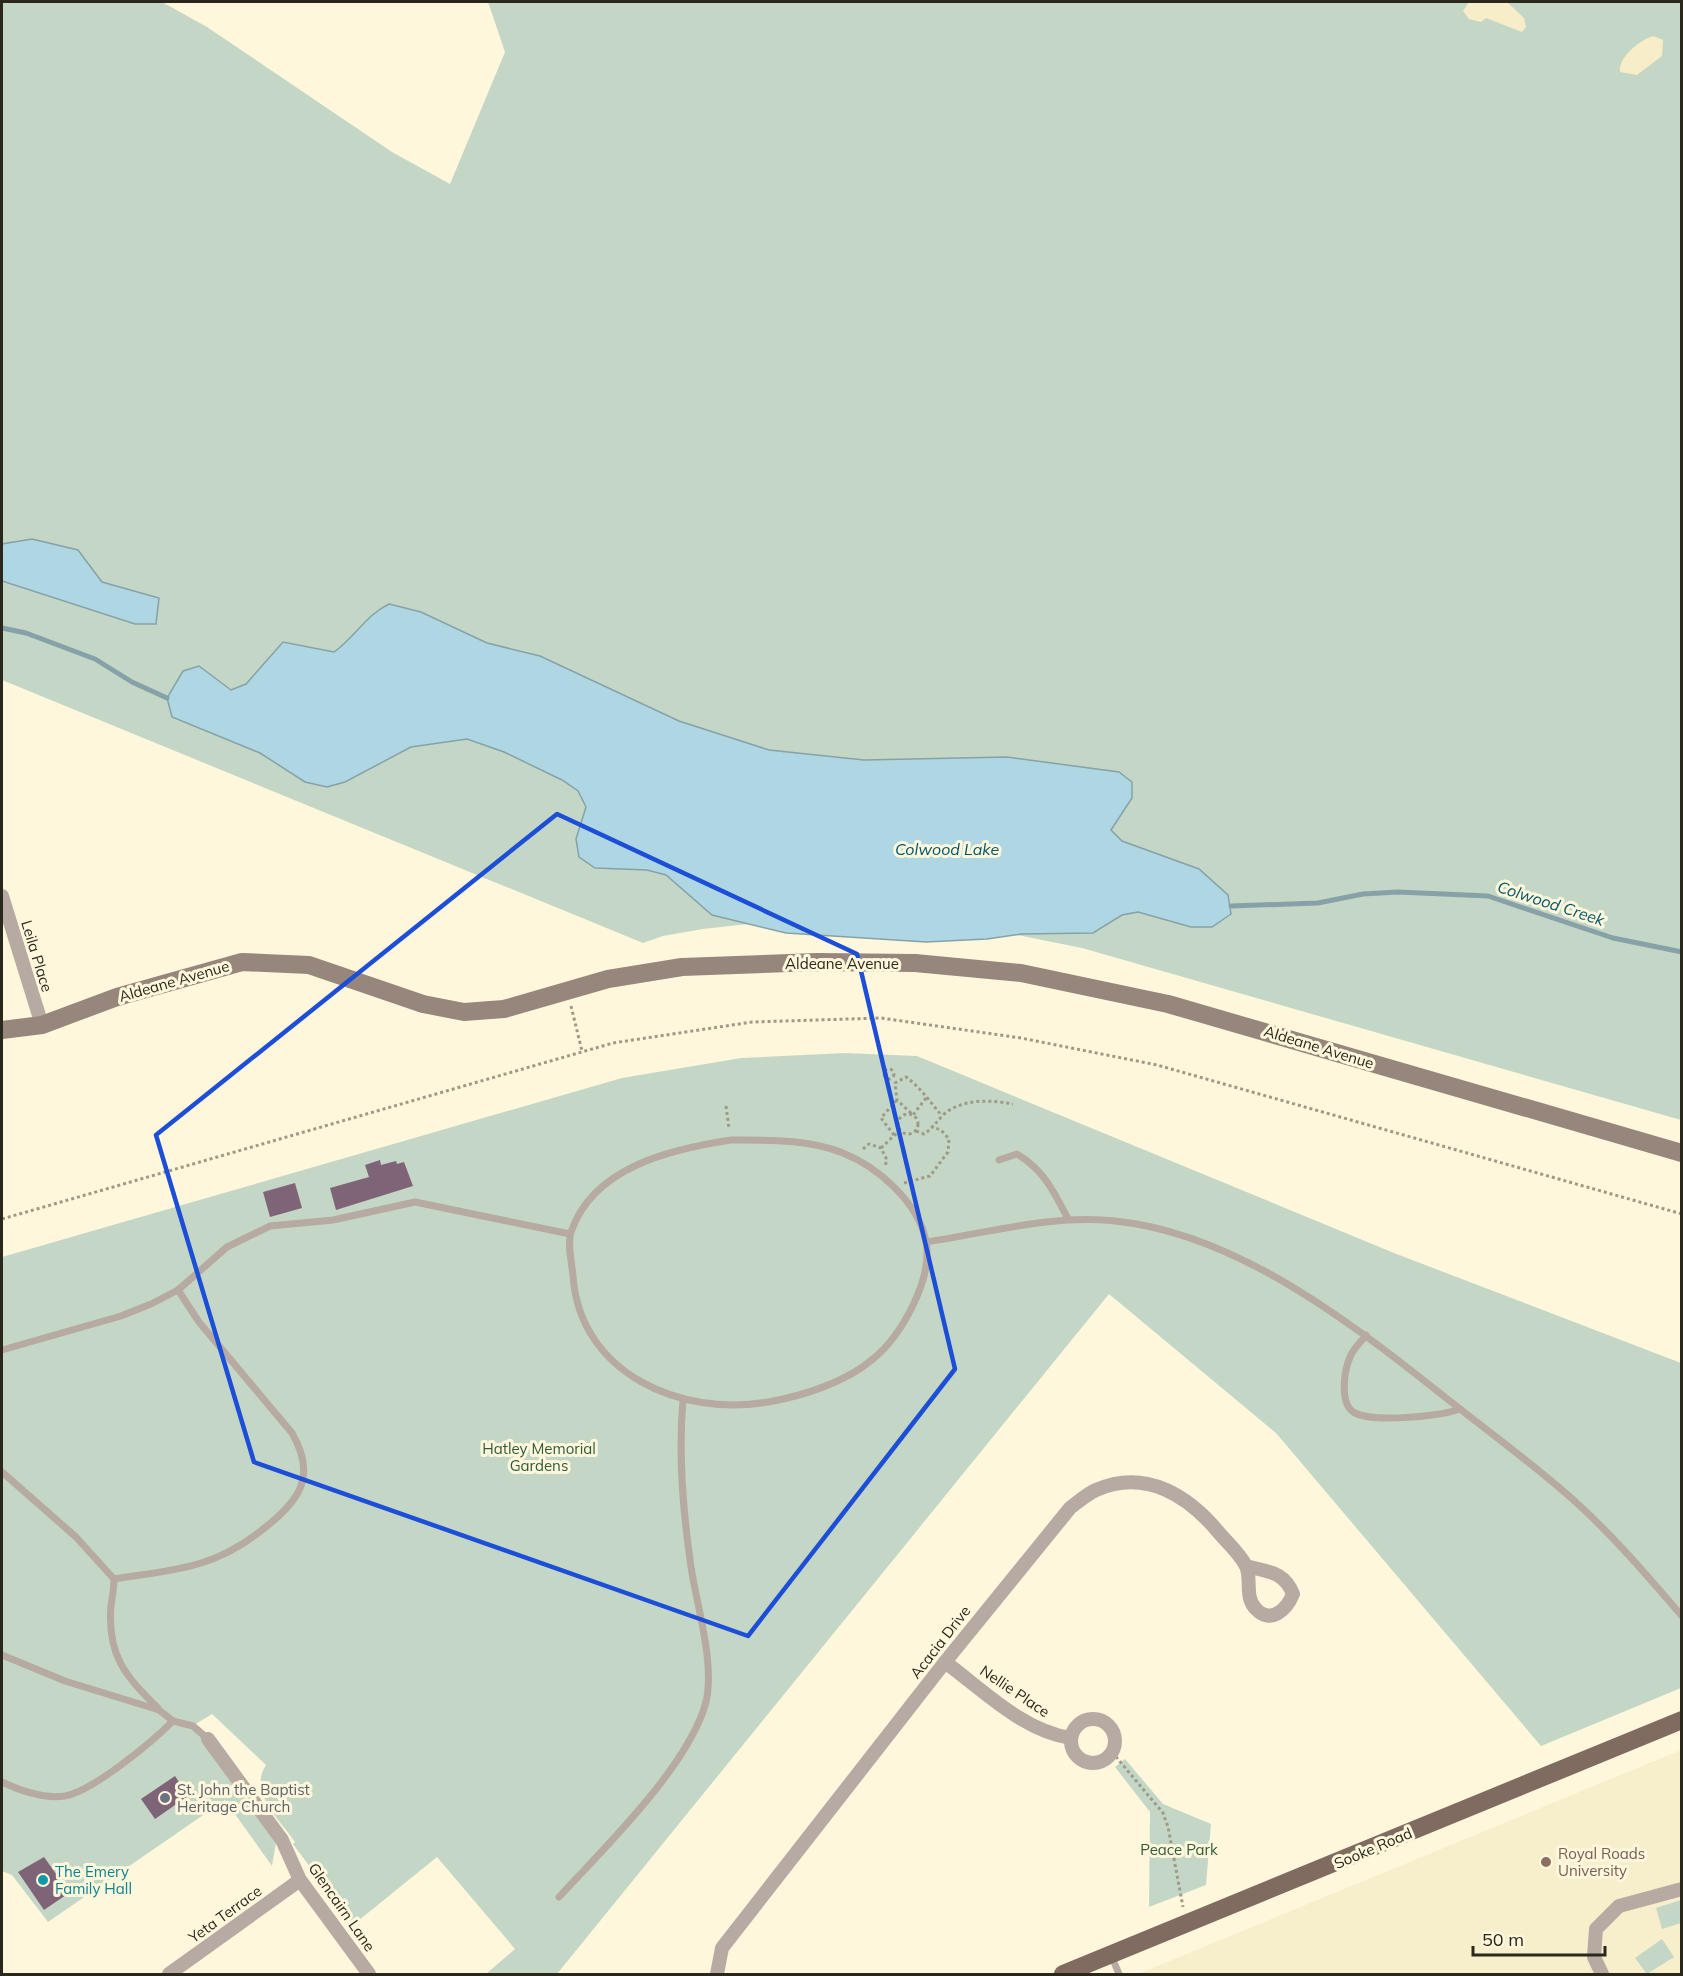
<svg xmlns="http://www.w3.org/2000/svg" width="1683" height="1976" font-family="Mulish,sans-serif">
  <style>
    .built { fill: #f7eecb }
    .green { fill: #c4d7c6 }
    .sand { fill: #f7edc8 }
    .water { fill: #aed6e3; stroke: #86a2a8; stroke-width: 1.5 }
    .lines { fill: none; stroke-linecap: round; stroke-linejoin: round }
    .stream { stroke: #86a2a8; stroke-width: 5 }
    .building { fill: #7f6478 }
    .path { stroke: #9f9a87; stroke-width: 3; stroke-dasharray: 3 3; stroke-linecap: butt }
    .lane { stroke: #b6aaa3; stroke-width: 7 }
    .street { stroke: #b6aaa3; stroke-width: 14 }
    .secondary { stroke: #96867b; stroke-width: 18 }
    .primary { stroke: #7f6b5f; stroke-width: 18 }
    .marked { fill: none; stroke: #1d4ed8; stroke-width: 4.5; stroke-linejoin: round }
    .worship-dot { fill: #6b7280; stroke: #fef7dc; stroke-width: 2 }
    .education-dot { fill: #8d6e63; stroke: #fef7dc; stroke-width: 2 }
    .culture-dot { fill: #0f9aa8; stroke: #fef7dc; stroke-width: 2 }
    .labels { text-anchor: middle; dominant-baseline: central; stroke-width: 6; stroke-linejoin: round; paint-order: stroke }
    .street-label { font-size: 15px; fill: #2a281d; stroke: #fef7dc }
    .park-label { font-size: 15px; fill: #2f5b38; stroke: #fef7dc }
    .worship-label { font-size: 15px; fill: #5b616d; stroke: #fef7dc; text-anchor: start }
    .education-label { font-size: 15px; fill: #785e54; stroke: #fef7dc; text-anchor: start }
    .culture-label { font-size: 15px; fill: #0d838f; stroke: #fef7dc; text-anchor: start }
    .water-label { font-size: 16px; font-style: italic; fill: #005568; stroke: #fef7dc }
  </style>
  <rect width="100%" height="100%" fill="#fef7dc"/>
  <path class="built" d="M1681 1750V1974H1138Z"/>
  <g class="green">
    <path d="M2 2H162L207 27 392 152 450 184 505 52 488 2H1681V1120L1082 948 983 928 793 919 703 929 663 936 643 943 2 680Z"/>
    <path d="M845 1053 917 1056 1394 1253 1681 1363V1688L1541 1746 1276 1433 1109 1294 557 1974H486L515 1949 437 1857 353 1925 293 1844 295 1842C280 1820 248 1792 266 1765L212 1714 194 1725 276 1843 272 1866 225 1800 48 1922 12 1875 2 1871V1257L622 1078 741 1058Z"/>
    <path d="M1125 1759 1163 1804 1211 1824 1206 1885 1149 1907 1150 1812 1115 1767Z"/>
    <path d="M1681 1900V1923L1662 1929 1656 1908Z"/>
    <path d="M1662 1939 1674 1957 1647 1974 1635 1958Z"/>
  </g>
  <g class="sand">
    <path d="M1469 2H1507L1524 18 1526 27 1522 32 1486 18 1481 22 1469 19 1463 11Z"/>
    <path d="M1653 36 1663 40 1662 56 1637 75 1620 72C1618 57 1640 40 1653 36Z"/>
  </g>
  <g class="water">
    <path d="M32 539 78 550 102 582 159 598 156 624H135L2 581V544Z"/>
    <path d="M389 604 421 612 487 643 540 656 679 721 769 750 864 760 1007 757 1119 772 1132 782V798L1111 830 1122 841 1199 869 1228 895 1231 914 1212 927H1191L1138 912 1122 915 1093 933 1022 934 987 939 926 942 786 933 712 915 666 875 647 870 595 868 579 857 576 839 586 807 578 791 562 780 504 752 467 739 411 747 345 782 327 787 305 782 260 753 172 717 167 698 183 671 199 666 231 690 246 684 283 642 334 652C355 637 366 615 389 604Z"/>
  </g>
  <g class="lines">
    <g class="stream">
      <path d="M2 628 26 633 95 659 132 682 167 698"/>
      <path d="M1231 906 1318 903 1363 894 1398 892 1488 896 1613 938 1682 952"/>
    </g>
  </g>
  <g class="building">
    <path d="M380 1160 381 1165 396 1161 397 1164 404 1162 413 1186 336 1210 330 1188 369 1177 365 1165Z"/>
    <path d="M295 1183 302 1208 270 1217 263 1192Z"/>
    <path d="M175 1776 188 1796 155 1819 141 1799Z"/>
    <path d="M44 1857 64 1885 61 1887 66 1895 44 1910 18 1872Z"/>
  </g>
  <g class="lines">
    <g class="path">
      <path d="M571 1006 582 1051"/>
      <circle cx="889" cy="1074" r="5"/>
      <path d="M926 1098 913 1115 897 1100 895 1083 906 1077C920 1087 931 1103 942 1116"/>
      <path d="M726 1106 729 1128"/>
      <circle cx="908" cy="1124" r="10"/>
      <path d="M916 1131 924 1134C932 1129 937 1121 944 1114 964 1098 990 1100 1013 1104"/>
      <path d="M894 1135 881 1118 897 1100"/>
      <path d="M881 1148 900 1130"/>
      <path d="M863 1149 869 1144 881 1148 887 1160 885 1166"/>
      <path d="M904 1183 930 1176 948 1152 949 1139 941 1130 932 1127"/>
      <path d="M2 1219 613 1043 752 1022 881 1018 1021 1038 1157 1065 1682 1214"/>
      <path d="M1112 1752 1163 1813 1168 1827 1183 1907"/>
    </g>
    <g class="lane">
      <path d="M731 1140C768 1140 808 1139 843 1153 878 1167 918 1202 926 1241 933 1279 902 1335 873 1359 846 1382 803 1396 768 1402 681 1417 580 1374 573 1276 572 1264 567 1244 571 1232 593 1167 671 1149 731 1140Z"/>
      <path d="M999 1160 1017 1154C1044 1170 1054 1192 1068 1219"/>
      <path d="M926 1242C988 1233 1052 1214 1115 1221 1243 1234 1363 1332 1460 1409 1501 1441 1542 1471 1580 1506 1617 1540 1649 1578 1682 1616"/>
      <path d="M1366 1335C1361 1342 1353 1349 1350 1357 1344 1371 1339 1405 1355 1413 1375 1423 1440 1416 1460 1409"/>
      <path d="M2 1350 121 1316 151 1304 178 1290 227 1247 270 1226 333 1220 415 1202 570 1234"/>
      <path d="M2 1472 76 1537 114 1579C114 1589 112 1597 111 1606 107 1655 125 1676 158 1708"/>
      <path d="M114 1579C143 1574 173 1572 201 1563 224 1556 243 1545 262 1530 298 1502 318 1478 292 1433L199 1322 178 1290"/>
      <path d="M2 1655 65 1681 159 1710 173 1721C152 1742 93 1791 65 1796 44 1799 21 1791 2 1782"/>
      <path d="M173 1721 193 1726 208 1739"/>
      <path d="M559 1897C604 1848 689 1766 706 1702 715 1663 697 1607 691 1567 683 1511 678 1456 683 1400"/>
      <path d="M1111 1955 1119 1974"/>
    </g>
    <g class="street">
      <path d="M2 896 42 1025"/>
      <path d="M945 1662C983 1690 1023 1731 1071 1738"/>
      <circle cx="1093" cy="1741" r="22"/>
      <path d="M208 1739 282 1840 300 1880 369 1974"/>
      <path d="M169 1974 300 1880"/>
      <path d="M717 1974 722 1948 945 1662 1070 1508C1078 1502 1087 1494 1096 1490 1146 1468 1189 1496 1220 1534 1228 1543 1240 1554 1246 1566 1252 1579 1244 1597 1256 1609 1271 1625 1287 1609 1293 1594 1284 1571 1268 1572 1246 1566"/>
      <path d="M1602 1974 1594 1957 1596 1929 1619 1906 1682 1889"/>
    </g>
    <path class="secondary" d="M2 1030 42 1025 117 997 242 962 309 965 423 1004 464 1012 504 1009 608 979 682 967 817 962 915 963 1021 973 1168 1004 1682 1153"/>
    <path class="primary" d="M1063 1974 1682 1720"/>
  </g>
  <path class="marked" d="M557 814 857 954 955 1369 748 1636 254 1462 156 1135Z"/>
  <circle class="worship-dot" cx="165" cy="1798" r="6"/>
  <circle class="education-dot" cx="1546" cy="1862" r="6"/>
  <circle class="culture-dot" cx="43" cy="1880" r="6"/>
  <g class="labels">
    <g class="street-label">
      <text transform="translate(37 956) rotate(73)">Leila Place</text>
      <text x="842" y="963">Aldeane Avenue</text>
      <text transform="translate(174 981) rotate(-16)">Aldeane Avenue</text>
      <text transform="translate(1319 1047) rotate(17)">Aldeane Avenue</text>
      <text transform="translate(940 1642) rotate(-52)">Acacia Drive</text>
      <text transform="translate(1015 1691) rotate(34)">Nellie Place</text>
      <text transform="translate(1373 1848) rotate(-23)">Sooke Road</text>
      <text transform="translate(342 1907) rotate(55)">Glencairn Lane</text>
      <text transform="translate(225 1914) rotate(-36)">Yeta Terrace</text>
    </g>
    <g class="park-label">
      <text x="539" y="1448">Hatley Memorial<tspan x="539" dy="17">Gardens</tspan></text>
      <text x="1179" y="1849">Peace Park</text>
    </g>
    <g class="worship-label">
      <text x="177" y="1789">St. John the Baptist<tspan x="177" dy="17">Heritage Church</tspan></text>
    </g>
    <g class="education-label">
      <text x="1558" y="1853">Royal Roads<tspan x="1558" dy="17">University</tspan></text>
    </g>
    <g class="culture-label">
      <text x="55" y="1871">The Emery<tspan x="55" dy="17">Family Hall</tspan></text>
    </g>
    <g class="water-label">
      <text x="947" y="849">Colwood Lake</text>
      <text transform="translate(1551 903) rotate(18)">Colwood Creek</text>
    </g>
  </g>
  <rect width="1683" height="1976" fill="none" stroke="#2a281d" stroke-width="6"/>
  <path d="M1473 1946v9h132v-9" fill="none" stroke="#2a281d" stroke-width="3"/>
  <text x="1482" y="1946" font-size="18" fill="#2a281d" stroke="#fef7dc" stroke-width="4.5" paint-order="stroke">50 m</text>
</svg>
